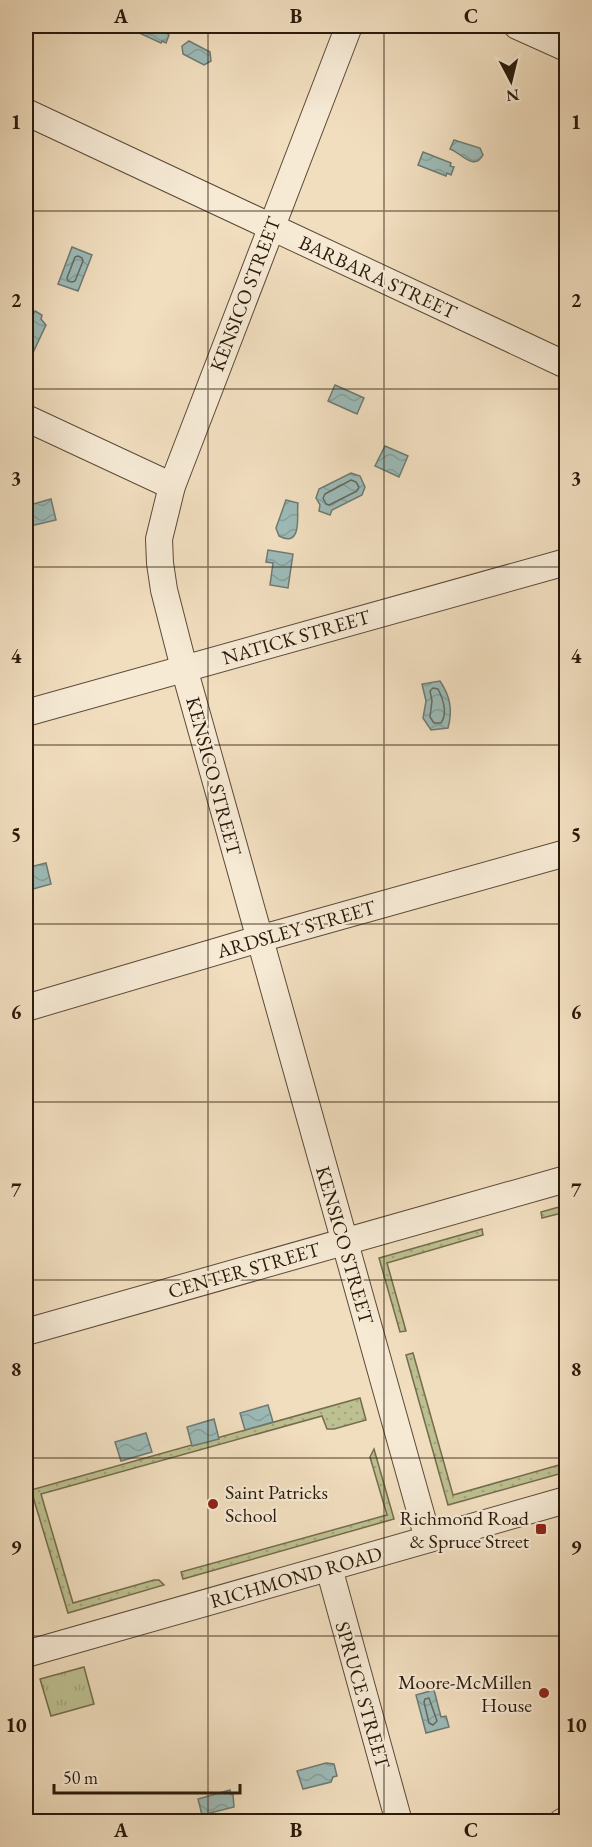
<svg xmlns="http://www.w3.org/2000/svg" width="592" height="1847" font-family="'EB Garamond',serif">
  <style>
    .grass { fill: url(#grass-dots); stroke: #746c4d; stroke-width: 1.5 }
    .park { fill: url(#park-tufts); stroke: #746c4d; stroke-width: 1.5 }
    .water { fill: url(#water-waves); stroke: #6e7a72; stroke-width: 1.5 }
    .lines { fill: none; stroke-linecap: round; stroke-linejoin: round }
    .shore { stroke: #636a61; stroke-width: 1.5 }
    .minor-casing { stroke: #5c4a37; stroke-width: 28 }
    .minor { stroke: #f6ead5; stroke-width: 26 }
    .grid { fill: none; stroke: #2a190a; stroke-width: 1.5; stroke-opacity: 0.55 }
    .poi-dot { fill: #8f2418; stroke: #f6ead5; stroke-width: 2 }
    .labels { text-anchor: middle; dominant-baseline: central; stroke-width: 4.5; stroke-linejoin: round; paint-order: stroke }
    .street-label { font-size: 20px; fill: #2a190a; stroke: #f6ead5 }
    .poi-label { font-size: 20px; fill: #2a190a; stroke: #f6ead5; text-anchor: end }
    .neatline { fill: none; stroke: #2a190a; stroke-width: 2 }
    .grid-label { font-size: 20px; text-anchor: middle; font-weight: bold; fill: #2a190a }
  </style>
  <defs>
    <pattern id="grass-dots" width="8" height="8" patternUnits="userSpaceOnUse" patternTransform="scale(1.5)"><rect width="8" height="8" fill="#bdc090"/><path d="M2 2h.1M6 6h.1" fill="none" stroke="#a3a47b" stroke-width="1.8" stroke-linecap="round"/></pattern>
    <pattern id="park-tufts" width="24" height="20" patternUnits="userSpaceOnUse" patternTransform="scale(1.5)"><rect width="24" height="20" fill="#bdc090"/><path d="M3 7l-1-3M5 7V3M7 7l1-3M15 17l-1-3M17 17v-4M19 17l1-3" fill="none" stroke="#a3a47b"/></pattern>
    <pattern id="water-waves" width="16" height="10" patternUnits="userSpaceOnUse" patternTransform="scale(1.5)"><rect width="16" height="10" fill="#9cbbb8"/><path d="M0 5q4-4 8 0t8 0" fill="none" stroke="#87a09d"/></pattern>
  </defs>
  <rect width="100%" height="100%" fill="#f1debf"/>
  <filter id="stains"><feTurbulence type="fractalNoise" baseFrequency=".00333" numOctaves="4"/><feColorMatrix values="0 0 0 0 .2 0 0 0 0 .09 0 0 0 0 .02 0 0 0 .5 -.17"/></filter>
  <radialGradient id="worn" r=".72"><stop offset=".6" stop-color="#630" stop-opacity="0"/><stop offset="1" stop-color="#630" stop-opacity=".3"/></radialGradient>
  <g class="grass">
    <path d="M566 1205V1212L542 1218 541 1212Z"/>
    <path d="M482 1229 483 1235 387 1263 406 1331 400 1332 379 1258Z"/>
    <path d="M413 1353 453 1495 566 1463V1472L448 1505 406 1355Z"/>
    <path d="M360 1398 366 1420 334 1429H327L322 1416 41 1494 73 1603 154 1580H159L164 1585 68 1613 31 1490Z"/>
    <path d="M374 1449 394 1519 183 1579 181 1572 387 1515 370 1457Z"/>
  </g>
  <path class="park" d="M84 1667 94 1704 51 1716 40 1679Z"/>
  <g class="water">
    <path d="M140 26H156L167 31 166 33 169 35 166 43 162 41 161 43 137 32Z"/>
    <path d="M189 41 210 52 211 61 204 65 183 54 182 46Z"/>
    <path d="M454 140 480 148 483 155C474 172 460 152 450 149Z"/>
    <path d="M423 152 451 163 450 166 454 167 451 175 447 173 446 176 418 165Z"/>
    <path d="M72 247 92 255 78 291 58 284Z"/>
    <path d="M35 311 42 315 41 319 46 325 29 361 26 360V315H33Z"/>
    <path d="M335 385 364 398 357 414 328 401Z"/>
    <path d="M385 446 408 456 399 477 375 466Z"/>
    <path d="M351 473 360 476 365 487 362 495 332 510 330 515 319 511 320 505 316 498 319 489Z"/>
    <path d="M51 499 56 520 26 527V506Z"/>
    <path d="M286 500 298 503C296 511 304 549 279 536L276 528Z"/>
    <path d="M268 550 293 554 288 588 270 585 273 563 266 562Z"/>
    <path d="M440 681C450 696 453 710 448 728L431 730 423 718 426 701 422 684Z"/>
    <path d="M46 863 51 884 26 891V868Z"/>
    <path d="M268 1405 273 1422 245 1430 240 1413Z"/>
    <path d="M214 1419 219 1439 192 1446 187 1427Z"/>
    <path d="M146 1433 152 1452 121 1461 115 1442Z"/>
    <path d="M434 1690 441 1717 446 1716 449 1727 426 1733 416 1695Z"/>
    <path d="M326 1763 334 1764 337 1776 333 1777 331 1782 303 1789 297 1771Z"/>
    <path d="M230 1790 231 1794H233L234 1807 202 1815 198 1799Z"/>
  </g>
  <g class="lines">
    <g class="shore">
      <path d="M78 256 82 258 83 261 75 281 72 282 68 281 67 278 75 257Z"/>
      <path d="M351 480 356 482 359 487 357 491 329 505 326 504 323 498 325 494Z"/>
      <path d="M433 688 438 689C443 699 448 713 441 723H434L430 717 432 701 430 691Z"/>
      <path d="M429 1698 437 1721 433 1725 429 1723 424 1702 425 1699Z"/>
    </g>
    <defs>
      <g id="minor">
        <path d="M349 26 172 486 159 539 160 563 164 590 184 668 428 1539"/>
        <path d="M517 26 566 48"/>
        <path d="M26 112 566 365"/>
        <path d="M26 418 172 486"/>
        <path d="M26 713 566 562"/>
        <path d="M26 1008 259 939 566 853"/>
        <path d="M26 1332 566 1179"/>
        <path d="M329 1568 399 1822"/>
        <path d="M26 1654 566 1500"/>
        <path d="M562 1822 566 1820"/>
      </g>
    </defs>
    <use href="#minor" class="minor-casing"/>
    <use href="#minor" class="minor"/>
  </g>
  <path class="grid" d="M208 26V1822M384 26V1822M26 211H566M26 389H566M26 567H566M26 745H566M26 924H566M26 1102H566M26 1280H566M26 1458H566M26 1636H566"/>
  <g class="poi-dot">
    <circle cx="213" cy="1504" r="6"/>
    <rect x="535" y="1523" width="12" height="12" rx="3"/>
    <circle cx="544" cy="1693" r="6"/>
  </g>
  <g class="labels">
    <g class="street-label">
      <text transform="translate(378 277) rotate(25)">BARBARA STREET</text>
      <text transform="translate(245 294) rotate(-69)">KENSICO STREET</text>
      <text transform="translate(296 637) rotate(-16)">NATICK STREET</text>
      <text transform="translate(214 776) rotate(75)">KENSICO STREET</text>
      <text transform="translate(296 929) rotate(-16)">ARDSLEY STREET</text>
      <text transform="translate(345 1245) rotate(74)">KENSICO STREET</text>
      <text transform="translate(244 1270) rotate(-16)">CENTER STREET</text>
      <text transform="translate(296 1577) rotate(-16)">RICHMOND ROAD</text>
      <text transform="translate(363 1695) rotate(74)">SPRUCE STREET</text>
    </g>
    <g class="poi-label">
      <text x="225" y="1492" text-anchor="start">Saint Patricks<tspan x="225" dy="23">School</tspan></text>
      <text x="529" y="1518">Richmond Road<tspan x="529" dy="23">&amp; Spruce Street</tspan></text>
      <text x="532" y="1682">Moore-McMillen<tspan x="532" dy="23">House</tspan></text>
    </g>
  </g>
  <rect width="592" height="1847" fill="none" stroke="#f1debf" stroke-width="66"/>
  <g transform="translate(511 81) rotate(173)" stroke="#f6ead5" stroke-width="4.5" paint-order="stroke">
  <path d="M0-4.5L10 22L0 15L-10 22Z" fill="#2a190a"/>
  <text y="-9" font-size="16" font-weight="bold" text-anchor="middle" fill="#2a190a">N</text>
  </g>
  <path d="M54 1784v9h186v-9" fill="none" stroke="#2a190a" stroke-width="3"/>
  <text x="63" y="1784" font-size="18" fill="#2a190a" stroke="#f6ead5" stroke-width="4.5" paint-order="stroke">50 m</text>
  <rect x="33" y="33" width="526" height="1781" class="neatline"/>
  <g class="grid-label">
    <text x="121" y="23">A</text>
    <text x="296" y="23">B</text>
    <text x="471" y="23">C</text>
    <text x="16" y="129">1</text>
    <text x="576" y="129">1</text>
    <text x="16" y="307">2</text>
    <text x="576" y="307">2</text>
    <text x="16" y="485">3</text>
    <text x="576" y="485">3</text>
    <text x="16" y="663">4</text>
    <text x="576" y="663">4</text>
    <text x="16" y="841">5</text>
    <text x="576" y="841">5</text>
    <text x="16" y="1019">6</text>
    <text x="576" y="1019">6</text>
    <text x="16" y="1197">7</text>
    <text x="576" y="1197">7</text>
    <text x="16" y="1376">8</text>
    <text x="576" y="1376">8</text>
    <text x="16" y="1554">9</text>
    <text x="576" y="1554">9</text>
    <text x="16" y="1732">10</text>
    <text x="576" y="1732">10</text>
    <text x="121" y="1837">A</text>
    <text x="296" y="1837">B</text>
    <text x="471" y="1837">C</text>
  </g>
  <rect width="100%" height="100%" filter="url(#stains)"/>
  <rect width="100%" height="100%" fill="url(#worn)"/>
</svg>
